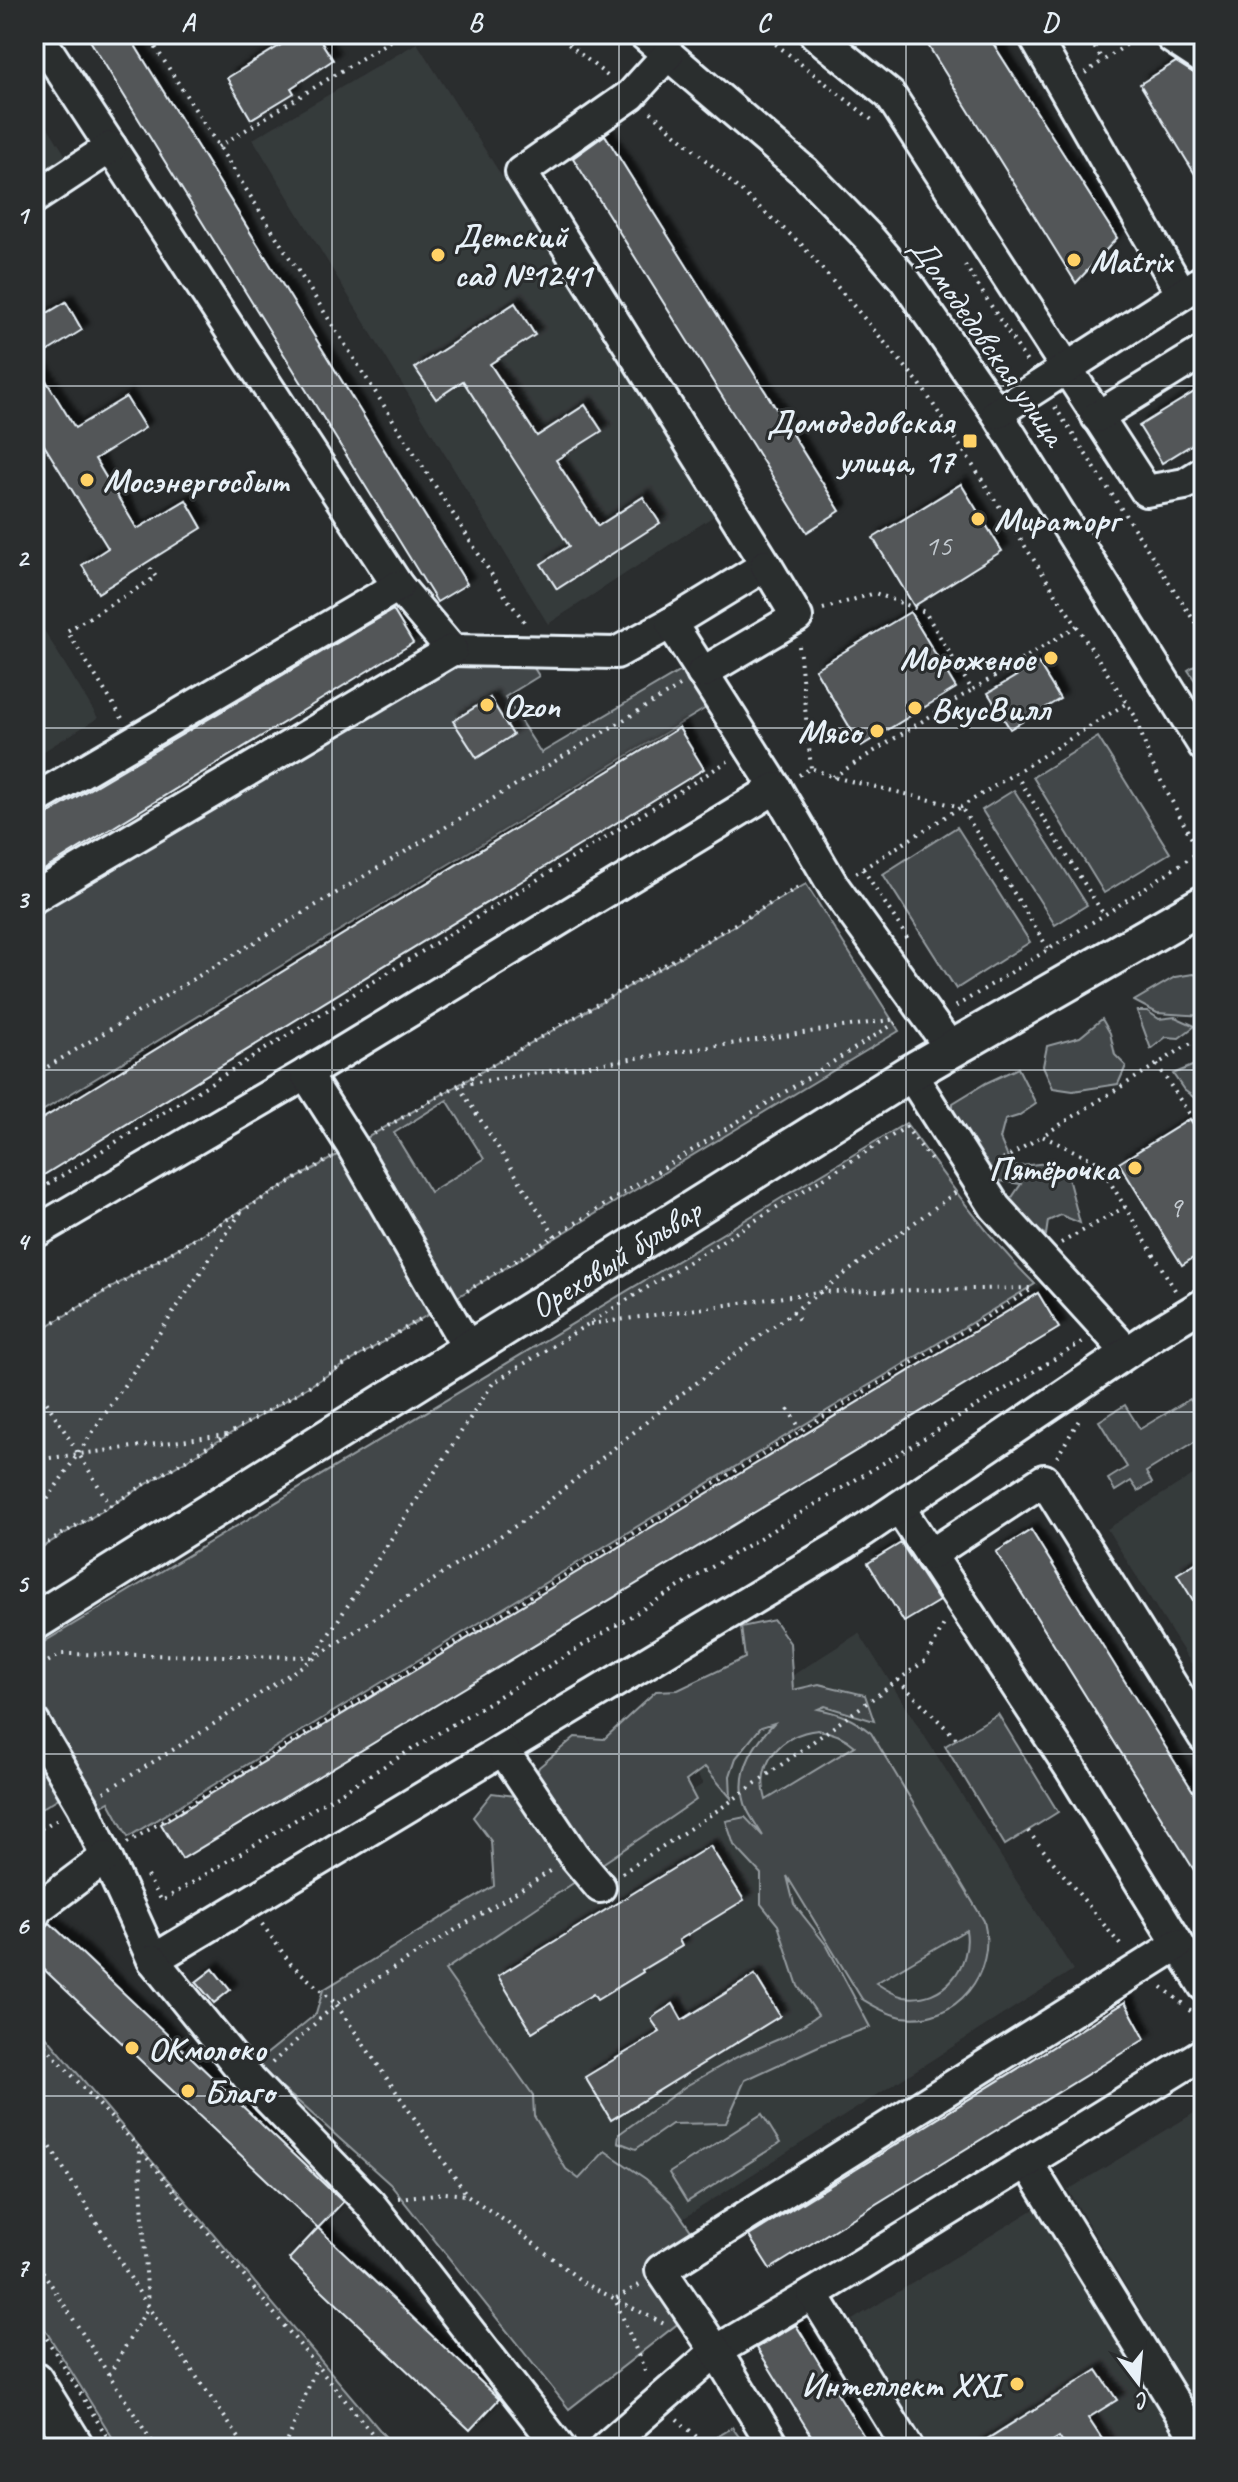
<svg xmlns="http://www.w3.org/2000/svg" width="1238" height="2482" font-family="Caveat,sans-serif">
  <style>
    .built { fill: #363a3b }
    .green { fill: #424648; stroke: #959ca0; stroke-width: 2; fill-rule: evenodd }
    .building { fill: #535759; stroke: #e8f1f8; stroke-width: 2; filter: url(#shadow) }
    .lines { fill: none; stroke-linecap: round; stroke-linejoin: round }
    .minor-casing { stroke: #e8f1f8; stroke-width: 36 }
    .major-casing { stroke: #e8f1f8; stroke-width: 42 }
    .path { stroke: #e8f1f8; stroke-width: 4; stroke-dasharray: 2 6; stroke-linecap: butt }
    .minor { stroke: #2a2d2e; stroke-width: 30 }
    .major { stroke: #2a2d2e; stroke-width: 36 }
    .grid { fill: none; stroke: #e8f1f8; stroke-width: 2; stroke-opacity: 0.55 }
    .poi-dot { fill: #ffd166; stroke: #2a2d2e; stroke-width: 3 }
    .labels { text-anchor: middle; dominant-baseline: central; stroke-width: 6; stroke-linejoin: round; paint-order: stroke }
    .number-label { font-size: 30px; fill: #c3cad0 }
    .poi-label { font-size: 34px; font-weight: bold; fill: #e8f1f8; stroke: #2a2d2e; text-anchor: start }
    .street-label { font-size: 34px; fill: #e8f1f8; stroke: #2a2d2e }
    .neatline { fill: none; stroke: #e8f1f8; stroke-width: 3 }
    .grid-label { font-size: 26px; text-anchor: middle; font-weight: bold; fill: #e8f1f8 }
  </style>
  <defs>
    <filter id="shadow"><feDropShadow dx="7" dy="-7" stdDeviation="2" flood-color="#0009"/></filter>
  </defs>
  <rect width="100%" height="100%" fill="#2a2d2e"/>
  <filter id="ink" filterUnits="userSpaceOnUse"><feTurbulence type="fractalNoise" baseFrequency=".0125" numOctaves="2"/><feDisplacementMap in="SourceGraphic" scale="16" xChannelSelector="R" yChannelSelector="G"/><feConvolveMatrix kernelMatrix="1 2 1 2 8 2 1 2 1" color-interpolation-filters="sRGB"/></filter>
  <g filter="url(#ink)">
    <g class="built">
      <path d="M417 43 717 514 548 624 253 139Z"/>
      <path d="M34 105 73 167 34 191Z"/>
      <path d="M34 614 98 718 34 757Z"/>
      <path d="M1204 1468V1684L1107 1529Z"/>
      <path d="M859 1633 1073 1970 587 2280 348 2003 703 1784 680 1747Z"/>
      <path d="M1204 2107V2417L1068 2190Z"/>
      <path d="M1036 2208 1183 2448H928L852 2320Z"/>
    </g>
    <g class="green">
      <path d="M527 657 539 676 505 697 541 753 689 666 711 705 34 1116V908L454 658Z"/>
      <path d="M1204 660V694L1188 670Z"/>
      <path d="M1098 737 1170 853 1104 893 1033 777Z"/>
      <path d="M1014 790 1087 905 1055 925 982 810Z"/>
      <path d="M957 827 1030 942 956 989 883 874Z"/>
      <path d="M806 884 899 1031 34 1552V1334L242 1210ZM447 1100 484 1159 430 1192 394 1133Z"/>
      <path d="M1193 974 1204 976V1016L1157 1013 1134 1001 1175 977Z"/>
      <path d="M1137 1011H1147L1159 1019 1175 1017 1195 1026 1179 1038 1166 1037 1151 1049Z"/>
      <path d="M1102 1019 1110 1033 1115 1055 1126 1066 1118 1084 1073 1091 1053 1088 1043 1066 1047 1046 1080 1037Z"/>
      <path d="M1204 1061V1105L1184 1090 1173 1074Z"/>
      <path d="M1018 1068 1036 1104 1018 1116 1005 1120 1000 1139 1012 1167 1047 1163 1068 1178 1080 1223 1061 1215 1048 1221 1046 1235 1018 1217 1007 1205 1021 1184 993 1180 953 1125V1103L986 1083Z"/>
      <path d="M906 1123C947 1180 986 1236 1035 1284L128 1837 109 1802 95 1810 34 1702V1648Z"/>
      <path d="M1190 1399 1204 1422V1436L1146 1472 1152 1483 1138 1491 1131 1481 1115 1491 1108 1479 1127 1467 1099 1421 1125 1405 1140 1429Z"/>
      <path d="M774 1620 790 1643 793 1690 819 1684 865 1695 874 1721 825 1706 818 1709C839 1713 854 1719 871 1733L984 1921C997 1972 957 2025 902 2017 887 2014 874 2006 862 1999L787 1876 794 1904 827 1946 870 2027 823 2044 745 2080 726 2123 672 2124 636 2149 618 2142 619 2134 686 2086 737 2057 786 2036 818 2015 798 1986 778 1925 761 1904V1874L734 1845 726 1821 745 1817 763 1836C758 1827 751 1818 747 1809 733 1775 753 1745 774 1723L761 1727 736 1758 730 1776 731 1798 705 1767 686 1781 696 1800C613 1858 528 1912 445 1970L533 2095 534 2116 566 2169 579 2179 605 2151 646 2179 671 2202 696 2238 647 2271 685 2318 569 2409 390 2184 300 2103 253 2065 316 2014 323 1990 494 1886 491 1841 473 1817 492 1793 515 1796 530 1792 539 1767 575 1737 604 1739 656 1691 678 1690 745 1658 741 1627ZM818 1730C833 1732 844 1736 855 1746L766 1800C755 1763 781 1734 818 1730ZM966 1930C972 1966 944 2003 904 1997 894 1995 885 1989 876 1983Z"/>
      <path d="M998 1714 1058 1812 1005 1845 945 1746Z"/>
      <path d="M34 1740 67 1793 34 1813Z"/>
      <path d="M34 2022 395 2448H119L34 2312Z"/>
      <path d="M762 2114 780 2143 687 2202 669 2173Z"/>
      <path d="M732 2427 742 2441 752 2448H697Z"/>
    </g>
    <g class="building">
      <path d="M86 34H128L467 584 437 602Z"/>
      <path d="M299 34H316L333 60 291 88 294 93 251 119 227 78Z"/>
      <path d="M921 34H987L1117 238 1076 283Z"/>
      <path d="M1176 62 1195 74 1204 90V189L1140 84Z"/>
      <path d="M605 135 840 511 807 532 573 158Z"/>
      <path d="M66 302 82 330 34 360V321Z"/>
      <path d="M515 303 535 335 490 364 537 436 585 405 602 431 556 460 598 526 643 497 660 523 557 589 541 564 569 546 463 381 436 399 415 368Z"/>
      <path d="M34 361 75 428 126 397 145 428 95 459 137 529 186 500 202 528 98 593 82 565 108 548 34 429Z"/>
      <path d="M1204 386V437L1162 463 1139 426Z"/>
      <path d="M961 484 1002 551 914 606 873 538Z"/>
      <path d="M393 610 413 643 34 876V822Z"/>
      <path d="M910 612 956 688 861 746 815 669Z"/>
      <path d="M1038 663 1060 699 1010 729 988 693Z"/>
      <path d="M490 698 513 735 477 758 453 721Z"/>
      <path d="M679 728 704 769 34 1181V1124Z"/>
      <path d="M1190 1119 1204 1142V1251L1182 1265 1119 1163Z"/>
      <path d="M1038 1293 1059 1328 182 1859 161 1824Z"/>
      <path d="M1031 1530 1204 1809V1886L996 1552Z"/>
      <path d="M901 1543 939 1601 904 1622 868 1563Z"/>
      <path d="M1204 1558V1618L1177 1574Z"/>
      <path d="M710 1846 744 1900 679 1940 682 1946 642 1970 643 1972 597 2000 593 1994 532 2032 498 1976Z"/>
      <path d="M50 1923 343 2202 318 2228 34 1960V1938Z"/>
      <path d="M213 1969 230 1990 214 2003 196 1982Z"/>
      <path d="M755 1975 780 2016 611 2120 585 2077 660 2032 651 2019 657 2014 673 2004 682 2020Z"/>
      <path d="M1125 2002 1145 2039 770 2269 749 2236Z"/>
      <path d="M318 2228 499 2399 470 2430 289 2259Z"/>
      <path d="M796 2325 871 2448H819L757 2348Z"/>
      <path d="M1097 2370 1117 2400 1088 2418 1108 2448H1066L1059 2437 1041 2448H973Z"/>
    </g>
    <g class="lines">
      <defs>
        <g id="minor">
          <path d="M37 34 398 586 452 650 616 653 671 623"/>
          <path d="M644 34 805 172 870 239 905 280 997 413 1204 746"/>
          <path d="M815 34 890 95 1146 491 1185 484 1204 472"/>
          <path d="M1033 34 1182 294"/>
          <path d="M1170 34 1172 38 1204 59"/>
          <path d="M668 54 631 95 521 172 766 565 671 623 776 788"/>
          <path d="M34 198 111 147"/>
          <path d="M997 413 1204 280"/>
          <path d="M1097 417 1204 351"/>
          <path d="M702 673 797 617 766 565"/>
          <path d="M34 800 398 586"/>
          <path d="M34 897 452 650"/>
          <path d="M910 1073 995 1207 1127 1352"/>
          <path d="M34 1233 306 1074"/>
          <path d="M469 1350 352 1146 306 1074 776 788 834 887 951 1049"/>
          <path d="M899 1507 1071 1769 1204 1986"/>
          <path d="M930 1555 1044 1480 1204 1737"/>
          <path d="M34 1723 83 1806 153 1960 844 1544 1153 1335 1204 1304"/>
          <path d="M503 1750 574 1856 600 1887"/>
          <path d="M34 1915 37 1909 106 1857"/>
          <path d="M153 1960 251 2081 370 2204 560 2448"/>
          <path d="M1027 2162 1202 2448"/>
          <path d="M605 2448 716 2351 813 2294"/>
          <path d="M775 2448 716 2351 661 2270 1178 1944"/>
          <path d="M908 2448 813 2294 1204 2053"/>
        </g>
        <g id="major">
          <path id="s1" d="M34 1622 910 1073 1204 904"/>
          <path d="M34 2380 76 2448"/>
        </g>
      </defs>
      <use href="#minor" class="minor-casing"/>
      <use href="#major" class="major-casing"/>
      <g class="path">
        <path d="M147 34 506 597 526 624"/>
        <path d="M556 34 610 78"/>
        <path d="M763 34 872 120"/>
        <path d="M1086 34 1103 61"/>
        <path d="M1085 73 1142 34"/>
        <path d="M651 112 801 244 920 384 1135 716 1151 762 1199 852 1104 915 955 1007"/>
        <path d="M218 147 401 34"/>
        <path d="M965 265 1027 362"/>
        <path d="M1055 407 1204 636"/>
        <path d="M823 609 875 593 925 612 972 690 1077 626"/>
        <path d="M799 646 811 768"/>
        <path d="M122 718 67 631 156 577 146 563"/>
        <path d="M799 775 811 768 833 777 961 807 1127 703"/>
        <path d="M833 777 972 690"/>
        <path d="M1020 781 1104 915"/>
        <path d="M863 869 908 939"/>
        <path d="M856 873 961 807 1049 950"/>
        <path d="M1157 1065 1204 1136"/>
        <path d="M34 1075 680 686"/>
        <path d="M374 1134 802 885"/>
        <path d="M996 1164 1042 1136"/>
        <path d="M34 1193 728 761"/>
        <path d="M555 1236 458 1085 896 1019"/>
        <path d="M1061 1243 1125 1207"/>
        <path d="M1175 1290 1098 1162 1042 1136 1204 1035"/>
        <path d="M467 1291 900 1020"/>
        <path d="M793 1311 800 1322"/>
        <path d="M590 1324 819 1292 1031 1288"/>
        <path d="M34 1334 331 1158"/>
        <path d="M34 1382 111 1506"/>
        <path d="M788 1409 801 1430"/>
        <path d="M1057 1457 1079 1420"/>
        <path d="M34 1460 226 1435"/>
        <path d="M34 1519 241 1212"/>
        <path d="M34 1551 422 1318"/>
        <path d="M34 1669 62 1654 314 1657 493 1383 906 1127 931 1160"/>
        <path d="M898 1680 957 1739"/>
        <path d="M104 1792 194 1737 529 1517 676 1398 956 1192"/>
        <path d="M1028 1831 1122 1947"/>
        <path d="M34 1832 58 1819"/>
        <path d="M127 1843 1034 1288"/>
        <path d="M622 1873 727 1804 926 1660 944 1624"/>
        <path d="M147 1876 162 1901 1084 1341"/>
        <path d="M262 1924 291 1964 336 2004 552 1870"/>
        <path d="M1162 1987 1183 2004"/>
        <path d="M1189 2010 1204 2022"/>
        <path d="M34 2034 139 2148 384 2448"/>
        <path d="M272 2063 336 2004 467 2195 505 2221 584 2283 664 2324"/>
        <path d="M34 2120 148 2307 246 2448"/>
        <path d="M398 2198 445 2193 467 2195"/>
        <path d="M34 2258 156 2448"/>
        <path d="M639 2285 615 2299 647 2376"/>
        <path d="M34 2318 114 2448"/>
        <path d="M109 2375 148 2307 139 2148"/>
        <path d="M677 2419 709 2448"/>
        <path d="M285 2448 317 2365"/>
      </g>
      <use href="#minor" class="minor"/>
      <use href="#major" class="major"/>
    </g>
  </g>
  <path class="grid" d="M332 34V2448M619 34V2448M906 34V2448M34 386H1204M34 728H1204M34 1070H1204M34 1412H1204M34 1754H1204M34 2096H1204"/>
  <g class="poi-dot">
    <circle cx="438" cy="255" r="8"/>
    <circle cx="1074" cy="260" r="8"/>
    <rect x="962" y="433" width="16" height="16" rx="4"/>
    <circle cx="87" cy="480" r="8"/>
    <circle cx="978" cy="519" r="8"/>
    <circle cx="1051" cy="658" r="8"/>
    <circle cx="487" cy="705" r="8"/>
    <circle cx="915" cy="708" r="8"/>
    <circle cx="877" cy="731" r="8"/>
    <circle cx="1135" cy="1168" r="8"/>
    <circle cx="132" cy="2048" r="8"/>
    <circle cx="188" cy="2091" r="8"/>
    <circle cx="1017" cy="2384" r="8"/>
  </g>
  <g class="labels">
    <g class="number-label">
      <text x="938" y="545">15</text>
      <text x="1175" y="1207">9</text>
    </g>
    <g class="poi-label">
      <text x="454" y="235">Детский<tspan x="454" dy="39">сад №1241</tspan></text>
      <text x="1090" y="260">Matrix</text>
      <text x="954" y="421" text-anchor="end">Домодедовская<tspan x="954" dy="39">улица, 17</tspan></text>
      <text x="103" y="480">Мосэнергосбыт</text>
      <text x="994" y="519">Мираторг</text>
      <text x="1035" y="658" text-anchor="end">Мороженое</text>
      <text x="503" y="705">Ozon</text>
      <text x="931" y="708">ВкусВилл</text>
      <text x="861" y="731" text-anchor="end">Мясо</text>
      <text x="1119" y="1168" text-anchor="end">Пятёрочка</text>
      <text x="148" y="2048">ОКмолоко</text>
      <text x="204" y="2091">Благо</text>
      <text x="1001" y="2384" text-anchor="end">Интеллект XXI</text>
    </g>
    <g class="street-label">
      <text transform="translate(988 341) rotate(55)">Домодедовская улица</text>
      <text stroke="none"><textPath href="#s1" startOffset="686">Ореховый бульвар</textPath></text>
    </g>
  </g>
  <rect width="1238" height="2482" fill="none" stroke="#2a2d2e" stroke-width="88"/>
  <g transform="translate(1138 2382) rotate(164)" stroke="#2a2d2e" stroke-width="6" paint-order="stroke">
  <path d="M0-6L14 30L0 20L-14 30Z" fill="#e8f1f8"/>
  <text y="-12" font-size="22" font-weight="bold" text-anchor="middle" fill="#e8f1f8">С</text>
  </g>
  <rect x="44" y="44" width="1150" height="2394" class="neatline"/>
  <g class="grid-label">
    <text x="188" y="31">A</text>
    <text x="475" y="31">B</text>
    <text x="763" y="31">C</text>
    <text x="1050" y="31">D</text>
    <text x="22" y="224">1</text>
    <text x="22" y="566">2</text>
    <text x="22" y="908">3</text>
    <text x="22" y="1250">4</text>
    <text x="22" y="1592">5</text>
    <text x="22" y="1934">6</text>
    <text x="22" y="2276">7</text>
  </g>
</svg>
